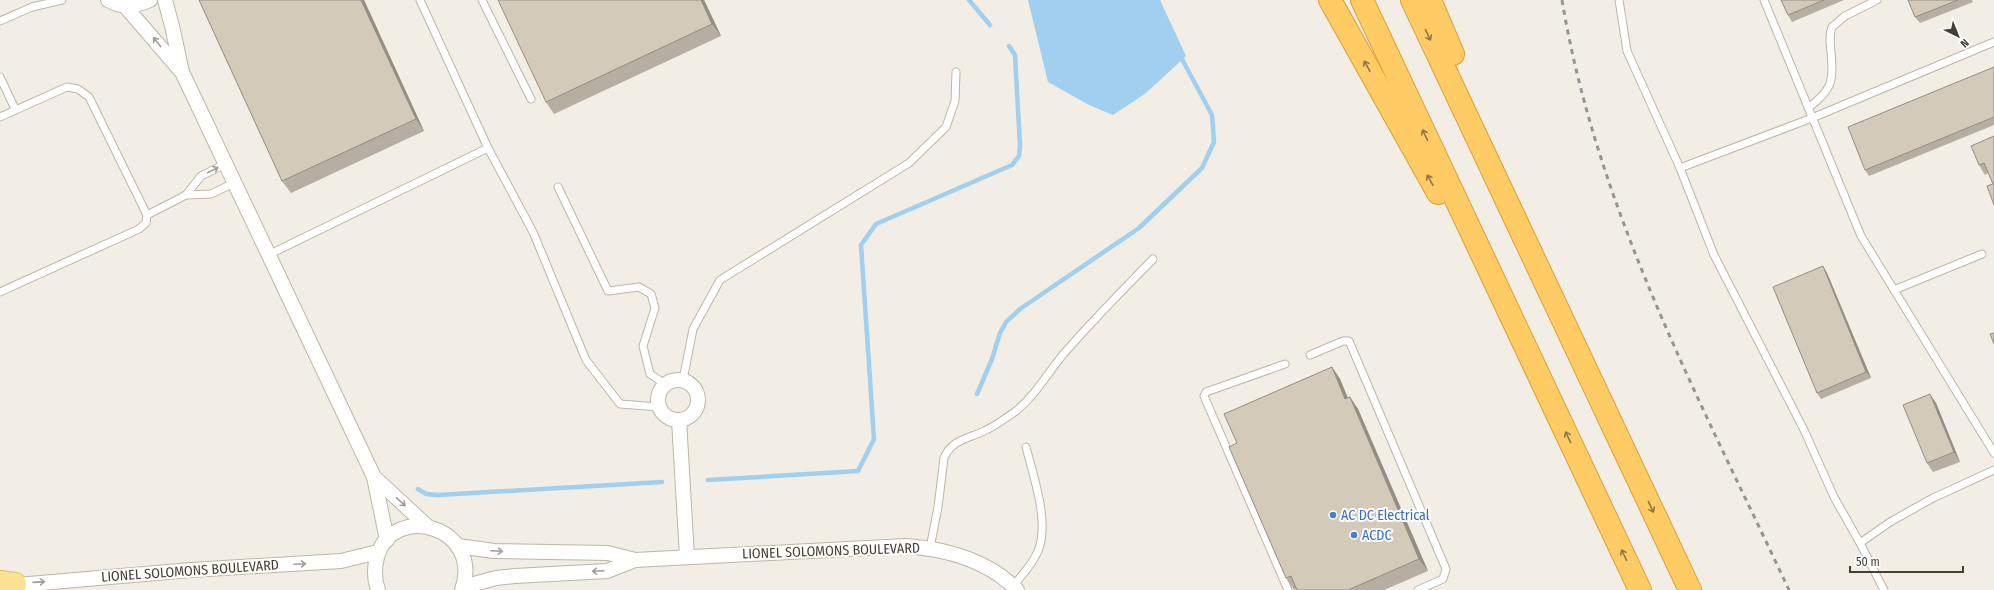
<svg xmlns="http://www.w3.org/2000/svg" width="1994" height="590" font-family="'Fira Sans Condensed',sans-serif">
  <style>
    .water { fill: #a0cff0 }
    .lines { fill: none; stroke-linecap: round; stroke-linejoin: round }
    .stream { stroke: #a0cff0; stroke-width: 4.5 }
    .lane-casing { stroke: #beb6a7; stroke-width: 9 }
    .street-casing { stroke: #beb6a7; stroke-width: 16 }
    .primary-casing { stroke: #e3bd62; stroke-width: 24 }
    .highway-casing { stroke: #dd9f34; stroke-width: 24 }
    .lane { stroke: #fff; stroke-width: 7 }
    .street { stroke: #fff; stroke-width: 14 }
    .primary { stroke: #fee092; stroke-width: 22 }
    .highway { stroke: #fecb65; stroke-width: 22 }
    .rail { stroke: #959595; stroke-width: 3; stroke-dasharray: 5 5; stroke-linecap: butt }
    .wall { fill: #b6aea0 }
    .shaded-wall { fill: #948d82 }
    .building { fill: #d4caba; stroke: #948d82 }
    .oneway { stroke: #8f7648 }
    .oneway2 { stroke: #a29e9a }
    .shop-dot { fill: #3f7fe0; stroke: #fff; stroke-width: 1.5 }
    .labels { text-anchor: middle; dominant-baseline: central; stroke-width: 4; stroke-linejoin: round; paint-order: stroke }
    .shop-label { font-size: 14px; fill: #366cbe; stroke: #fff; text-anchor: start }
    .street-label { font-size: 14px; fill: #453e35; stroke: #fff }
  </style>
  <rect width="100%" height="100%" fill="#f2eee5"/>
  <path class="water" d="M1028 0H1160L1186 56 1146 93 1113 115 1089 105 1048 82Z"/>
  <g class="lines">
    <g class="stream">
      <path d="M969 0 990 25"/>
      <path d="M977 394 992 359 1000 333 1006 322 1020 309 1139 228 1202 168 1214 142 1212 115 1182 59"/>
      <path d="M708 480 858 471 874 439 861 245 876 224 1012 165 1019 156 1020 146 1015 55 1009 46"/>
      <path d="M418 489 426 494 438 495 662 482"/>
    </g>
    <defs>
      <g id="lane">
        <path d="M482 0 531 99"/>
        <path d="M1619 0 1627 51 1680 168 1714 255 1804 430 1834 497 1860 543"/>
        <path d="M1764 0 1861 236 1994 453"/>
        <path d="M0 21 32 7 62 0"/>
        <path d="M0 77 15 109"/>
        <path d="M1808 108C1832 90 1834 82 1831 52 1830 43 1829 35 1832 27L1845 16 1877 0"/>
        <path d="M0 117 67 87 78 89 89 97 147 215 146 223 139 229 0 292"/>
        <path d="M488 148 533 232 586 360 620 404 659 407"/>
        <path d="M1680 168 1812 118 1994 42"/>
        <path d="M558 187 608 291 639 287 651 294 655 308 643 346 650 374 665 384"/>
        <path d="M186 195 201 176 225 164"/>
        <path d="M147 215 186 195 211 194 234 183"/>
        <path d="M268 255 488 148 420 0"/>
        <path d="M1894 290 1982 254"/>
        <path d="M1310 355 1343 341H1349L1446 569 1443 579 1418 590"/>
        <path d="M1285 364 1206 392 1204 396 1288 590"/>
        <path d="M683 380 693 329 720 280 909 163 946 127 955 101 956 72"/>
        <path d="M930 548 938 507 944 458C951 441 966 439 982 432 994 427 1005 419 1016 411 1037 394 1049 370 1067 350 1094 319 1124 289 1153 259"/>
        <path d="M1013 586C1022 575 1033 564 1038 551 1050 522 1033 475 1026 447"/>
        <path d="M1884 590 1860 543 1890 522 1933 498 1994 470"/>
      </g>
      <g id="street">
        <path d="M108 0C121 8 136 6 150 0"/>
        <path d="M165 0 172 26 182 72 374 477 387 540"/>
        <path d="M125 6 180 70"/>
        <circle cx="678" cy="400" r="20"/>
        <path d="M679 420 687 557"/>
        <path d="M374 477 427 526"/>
        <path d="M458 546 494 551 608 553 635 560 906 546C946 549 988 560 1017 590"/>
        <path d="M6 586 191 570 341 561 378 552"/>
        <path d="M463 587 496 578 515 576 607 571 635 560"/>
        <path d="M378 590C374 579 374 569 377 557 393 501 484 527 462 590"/>
      </g>
      <path id="primary" d="M0 582 15 584"/>
      <g id="highway">
        <path d="M1330 0 1438 193"/>
        <path d="M1362 0 1640 590"/>
        <path d="M1412 0 1690 590"/>
        <path d="M1430 0 1453 54"/>
      </g>
    </defs>
    <use href="#lane" class="lane-casing"/>
    <use href="#street" class="street-casing"/>
    <use href="#primary" class="primary-casing"/>
    <use href="#highway" class="highway-casing"/>
    <use href="#lane" class="lane"/>
    <use href="#street" class="street"/>
    <use href="#primary" class="primary"/>
    <use href="#highway" class="highway"/>
    <path class="rail" d="M1562 0C1597 210 1700 400 1789 590"/>
  </g>
  <g class="wall">
    <path d="M199 0H364L424 131 291 193 282 181Z"/>
    <path d="M704 0 721 36 554 114 546 102Z"/>
    <path d="M1781 0H1844L1792 22 1788 15Z"/>
    <path d="M1908 0H1972L1973 2 1920 23 1915 17Z"/>
    <path d="M1994 67V125L1869 176 1865 170Z"/>
    <path d="M1994 136 1993 184 1988 173 1985 175 1979 165Z"/>
    <path d="M1827 273 1871 378 1821 399 1817 393Z"/>
    <path d="M1332 367 1340 379 1348 398 1358 409 1428 571 1384 590H1297L1296 589 1294 590 1286 578 1237 443Z"/>
    <path d="M1936 403 1960 462 1933 472 1927 463Z"/>
  </g>
  <g class="shaded-wall">
    <path d="M361 0H364L424 131 416 119Z"/>
    <path d="M701 0H704L721 36 712 24Z"/>
    <path d="M1823 266 1827 273 1871 378 1866 372Z"/>
    <path d="M1332 367 1340 379 1353 411 1345 399Z"/>
    <path d="M1930 394 1936 403 1960 462 1954 452Z"/>
    <path d="M1350 397 1358 409 1428 571 1419 559Z"/>
  </g>
  <g class="building">
    <path d="M199 0H361L416 119 282 181Z"/>
    <path d="M498 0H701L712 24 546 102Z"/>
    <path d="M1781 0H1824L1788 15Z"/>
    <path d="M1908 0H1958L1915 17Z"/>
    <path d="M1994 67V117L1865 170 1848 127Z"/>
    <path d="M1994 136V205L1987 186 1993 184 1984 163 1979 165 1971 146Z"/>
    <path d="M1823 266 1866 372 1817 393 1773 287Z"/>
    <path d="M1994 333V344L1990 334Z"/>
    <path d="M1332 367 1345 399 1350 397 1419 559 1348 590H1297L1291 576 1286 578 1229 447 1237 443 1224 414Z"/>
    <path d="M1930 394 1954 452 1927 463 1903 405Z"/>
  </g>
  <defs><path id="oneway-shaft" d="M-6 0H5M1.5-3L5.5 0L1.5 3" fill="none" stroke-width="1.6" stroke-linecap="round" stroke-linejoin="round"/></defs>
  <g class="oneway">
    <use href="#oneway-shaft" transform="translate(1428 35) rotate(65)"/>
    <use href="#oneway-shaft" transform="translate(1367 66) rotate(-119)"/>
    <use href="#oneway-shaft" transform="translate(1425 135) rotate(-115)"/>
    <use href="#oneway-shaft" transform="translate(1430 180) rotate(-119)"/>
    <use href="#oneway-shaft" transform="translate(1568 437) rotate(-115)"/>
    <use href="#oneway-shaft" transform="translate(1651 507) rotate(65)"/>
    <use href="#oneway-shaft" transform="translate(1624 555) rotate(-115)"/>
  </g>
  <g class="oneway2">
    <use href="#oneway-shaft" transform="translate(157 42) rotate(-129)"/>
    <use href="#oneway-shaft" transform="translate(213 170) rotate(-28)"/>
    <use href="#oneway-shaft" transform="translate(401 502) rotate(43)"/>
    <use href="#oneway-shaft" transform="translate(497 551) rotate(3)"/>
    <use href="#oneway-shaft" transform="translate(300 564) rotate(-3)"/>
    <use href="#oneway-shaft" transform="translate(598 571) rotate(177)"/>
    <use href="#oneway-shaft" transform="translate(39 582) rotate(-4)"/>
  </g>
  <g class="shop-dot">
    <circle cx="1333" cy="515" r="4"/>
    <circle cx="1354" cy="535" r="4"/>
  </g>
  <g class="labels">
    <g class="shop-label">
      <text x="1341" y="515">AC DC Electrical</text>
      <text x="1362" y="535">ACDC</text>
    </g>
    <g class="street-label">
      <text transform="translate(831 551) rotate(-2)">LIONEL SOLOMONS BOULEVARD</text>
      <text transform="translate(190 571) rotate(-4)">LIONEL SOLOMONS BOULEVARD</text>
    </g>
  </g>
  <g transform="translate(1958 36) rotate(137)" stroke="#ffffff" stroke-width="3" paint-order="stroke">
  <path d="M0-3L7 15L0 10L-7 15Z" fill="#453e35"/>
  <text y="-6" font-size="11" font-weight="bold" text-anchor="middle" fill="#453e35">N</text>
  </g>
  <path d="M1850 566v6h113v-6" fill="none" stroke="#453e35" stroke-width="2"/>
  <text x="1856" y="566" font-size="12" fill="#453e35" stroke="#ffffff" stroke-width="3" paint-order="stroke">50 m</text>
</svg>
